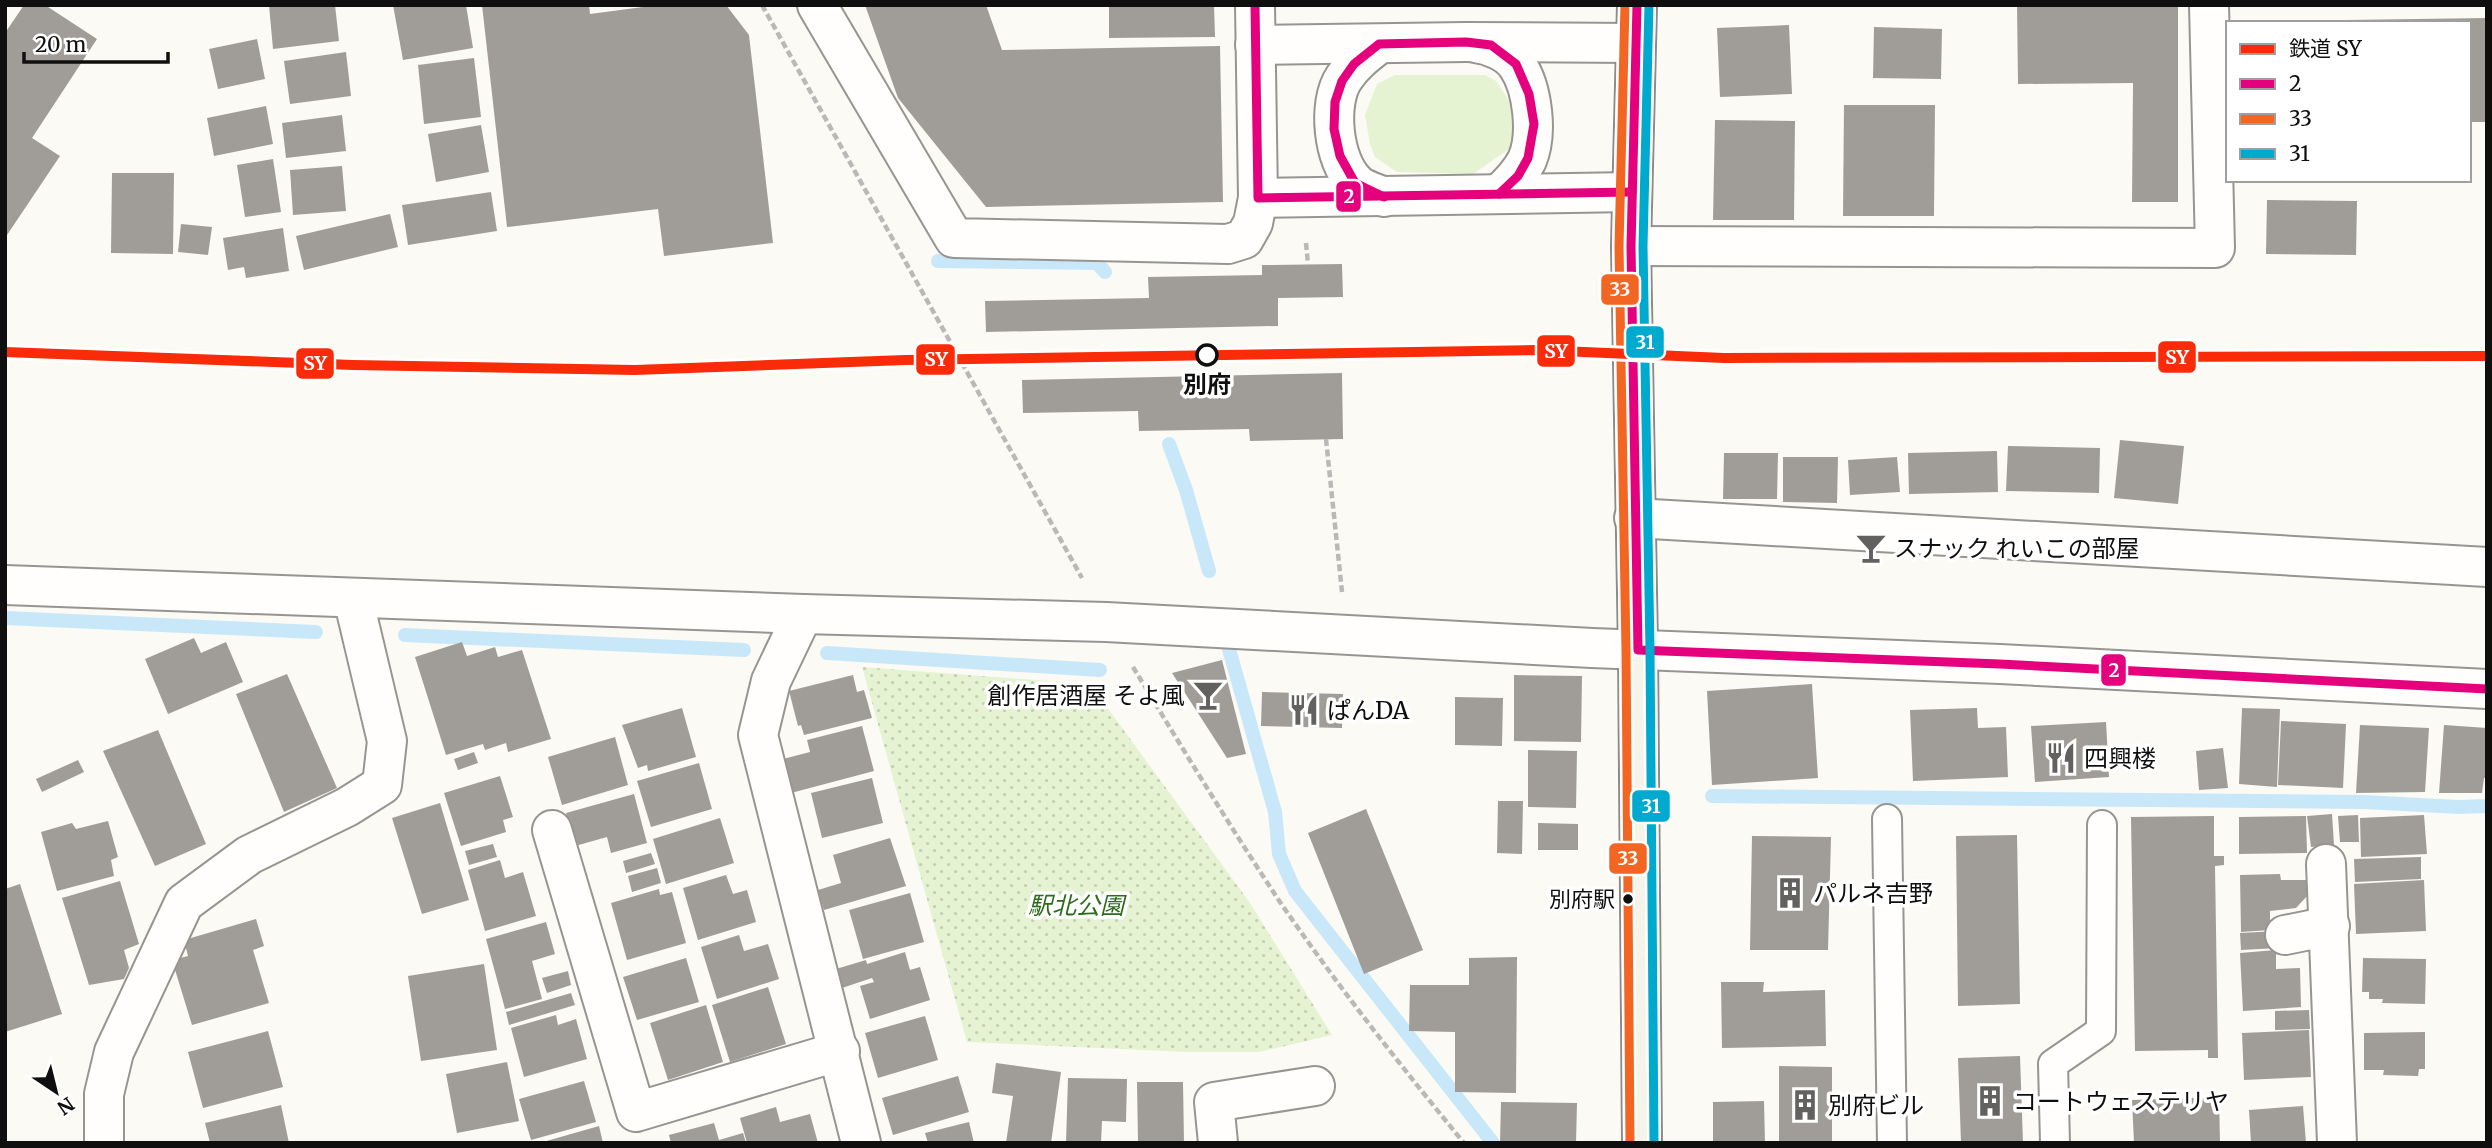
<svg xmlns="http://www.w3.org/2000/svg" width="2492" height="1148" font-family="Merriweather,'Noto Sans JP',serif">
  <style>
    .park { fill: url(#park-dots) }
    .garden { fill: #e5f3d2 }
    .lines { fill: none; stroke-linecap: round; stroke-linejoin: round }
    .stream { stroke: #c8e8f9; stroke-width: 14 }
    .building { fill: #a09d99 }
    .lane-casing { stroke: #969592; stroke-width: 32 }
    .street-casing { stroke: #969592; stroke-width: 42 }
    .secondary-casing { stroke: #8c8b89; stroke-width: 42 }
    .path { stroke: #b9b9b8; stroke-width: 4.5; stroke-dasharray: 7 3.5; stroke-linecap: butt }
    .lane { stroke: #fffefd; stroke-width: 28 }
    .street { stroke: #fffefd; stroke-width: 38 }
    .secondary { stroke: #f5f4eb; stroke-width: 38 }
    .bus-1-casing { stroke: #fff; stroke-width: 14 }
    .bus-2-casing { stroke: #fff; stroke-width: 14 }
    .bus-3-casing { stroke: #fff; stroke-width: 14 }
    .bus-1 { stroke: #e5007d; stroke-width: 9 }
    .bus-2 { stroke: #f26522; stroke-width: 9 }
    .bus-3 { stroke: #00a9ce; stroke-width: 9 }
    .rail-1-casing { stroke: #fff; stroke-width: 16 }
    .rail-1 { stroke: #fa2b08; stroke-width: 10 }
    .stop-dot { fill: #fff; stroke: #0f0f0f; stroke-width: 3.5 }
    .bus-dot { fill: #0f0f0f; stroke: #fff; stroke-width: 2.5 }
    .labels { text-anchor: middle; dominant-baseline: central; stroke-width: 7; stroke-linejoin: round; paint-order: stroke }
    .bus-label { font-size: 22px; fill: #0f0f0f; stroke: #fff; text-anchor: end }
    .stop-label { font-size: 24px; font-weight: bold; fill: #0f0f0f; stroke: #fff }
    .poi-label { font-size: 24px; fill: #0f0f0f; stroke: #fff; text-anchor: start }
    .park-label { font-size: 24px; font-style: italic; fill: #2b6d19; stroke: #fff }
    .line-badge { stroke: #fff; stroke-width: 2.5 }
    .badge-label { font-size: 19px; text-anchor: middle; font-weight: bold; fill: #fff }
  </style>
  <defs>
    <pattern id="park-dots" width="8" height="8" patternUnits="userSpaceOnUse" patternTransform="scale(1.75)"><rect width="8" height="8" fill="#e5f3d2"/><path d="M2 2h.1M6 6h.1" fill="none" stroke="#c3cfb3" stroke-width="1.8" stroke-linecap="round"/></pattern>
  </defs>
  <rect width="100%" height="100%" fill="#fcfaf4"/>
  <path class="park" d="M862 667 1090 684 1250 903 1332 1035 1259 1052H1186L967 1042Z"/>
  <path class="garden" d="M1395 75H1485L1496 81 1506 96 1515 113 1514 131 1509 149 1473 174 1397 172 1375 157 1370 144 1365 115 1377 84Z"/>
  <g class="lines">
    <g class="stream">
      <path d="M938 261 1097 263 1105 272"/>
      <path d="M1169 444 1186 490 1209 571"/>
      <path d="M5 618 316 632"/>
      <path d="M405 635 744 650"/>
      <path d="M1225 635 1275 812 1279 854 1295 891 1493 1143"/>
      <path d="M827 653 1100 670"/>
      <path d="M1712 796 2364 802 2459 807 2487 806"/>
    </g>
  </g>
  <g class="building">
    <path d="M24 5H45L97 39 32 138 60 156 5 238V33Z"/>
    <path d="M269 5H335L339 41 273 49Z"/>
    <path d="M393 5H466L473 48 403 60Z"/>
    <path d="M482 5H589L590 14 658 5H726L749 35 773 243 664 256 658 209 507 227Z"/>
    <path d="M865 5H986L1002 50 1220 46 1223 202 986 207 898 98Z"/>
    <path d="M1109 5H1214L1215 37 1109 38Z"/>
    <path d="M2017 5H2178V202H2132L2133 83 2018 84Z"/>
    <path d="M2487 18V122H2469V23H2346V20Z"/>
    <path d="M1789 25 1792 94 1720 97 1717 28Z"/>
    <path d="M1874 27 1942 29 1941 79 1873 78Z"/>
    <path d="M257 39 265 79 218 89 209 49Z"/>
    <path d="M346 52 351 96 290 104 284 61Z"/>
    <path d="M474 58 481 117 424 124 418 65Z"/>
    <path d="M1844 105H1935L1934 216H1843Z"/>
    <path d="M266 106 273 144 214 156 207 118Z"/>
    <path d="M342 115 346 151 286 158 282 123Z"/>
    <path d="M1715 120 1795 121 1794 220H1713Z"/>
    <path d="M481 125 489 172 436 182 428 134Z"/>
    <path d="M273 159 281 212 245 217 237 165Z"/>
    <path d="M342 166 346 211 293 215 290 170Z"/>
    <path d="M112 173H174L173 254 111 253Z"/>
    <path d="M491 192 497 231 408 245 402 205Z"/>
    <path d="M2267 200 2357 201 2356 255 2266 254Z"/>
    <path d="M390 214 398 247 304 270 296 236Z"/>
    <path d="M181 224 212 227 208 255 178 252Z"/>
    <path d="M283 228 289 271 246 278 244 267 228 270 223 238Z"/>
    <path d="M1342 264 1343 297 1278 298V326L986 332 985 301 1149 298 1148 277 1262 275V265Z"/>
    <path d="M1342 373 1343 439 1250 441 1249 429 1139 431 1138 411 1023 413 1022 380Z"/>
    <path d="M2120 440 2184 446 2178 504 2114 498Z"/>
    <path d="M2008 446 2100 448 2099 493 2006 491Z"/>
    <path d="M1997 451 1998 492 1909 494 1908 453Z"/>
    <path d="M1724 453H1778L1777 499H1723Z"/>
    <path d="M1783 457H1838L1837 503 1783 502Z"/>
    <path d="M1897 457 1900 492 1850 495 1848 460Z"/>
    <path d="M194 638 201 653 226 642 243 682 168 714 145 659Z"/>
    <path d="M462 642 467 656 495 647 498 657 522 650 551 739 508 752 506 743 485 750 483 744 446 755 415 657Z"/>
    <path d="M1222 660 1246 754 1227 758 1172 673Z"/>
    <path d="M287 674 337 788 284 812 236 694Z"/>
    <path d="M853 675 857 692 864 690 872 718 804 735 801 725 798 726 789 691Z"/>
    <path d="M1514 675 1582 676 1581 742 1514 741Z"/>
    <path d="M1812 684 1818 778 1712 785 1707 691Z"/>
    <path d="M1262 692 1343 694 1342 728 1261 726Z"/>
    <path d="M1455 697 1503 698 1502 746 1455 745Z"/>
    <path d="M682 708 696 757 648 771 647 765 638 768 622 725Z"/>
    <path d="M1977 708 1978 728 2006 727 2008 777 1913 781 1910 710Z"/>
    <path d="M2242 708 2280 709 2277 787 2239 784Z"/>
    <path d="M2281 721 2346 724 2343 788 2278 785Z"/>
    <path d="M2106 722 2109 777 2035 782 2031 726Z"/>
    <path d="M2360 725 2429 728 2425 792 2356 793Z"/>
    <path d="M2444 725 2487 728V778H2484L2482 793H2439Z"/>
    <path d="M862 726 874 771 791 793 783 759 810 752 807 740Z"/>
    <path d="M158 730 206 844 155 866 103 751Z"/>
    <path d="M615 737 628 785 562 805 548 757Z"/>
    <path d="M2223 748 2228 788 2199 790 2196 751Z"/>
    <path d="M1528 750 1577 751 1576 808 1528 807Z"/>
    <path d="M474 752 478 763 458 770 454 759Z"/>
    <path d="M78 760 84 772 42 792 36 779Z"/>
    <path d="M699 763 712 809 651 827 637 781Z"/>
    <path d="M500 776 513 817 503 820 506 832 461 846 444 793Z"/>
    <path d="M872 778 883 823 822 838 811 793Z"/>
    <path d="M634 794 647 843 611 853 607 837 575 846 566 813Z"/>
    <path d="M1498 801H1523L1522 854 1497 853Z"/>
    <path d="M440 803 469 900 422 914 392 818Z"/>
    <path d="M1366 809 1423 950 1364 974 1308 833Z"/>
    <path d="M2332 814 2334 845 2311 847 2307 816Z"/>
    <path d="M2358 815 2359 842H2340L2338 816Z"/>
    <path d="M2424 815 2427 854 2361 857 2360 818Z"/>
    <path d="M2214 816V856H2224V865L2215 866 2218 1058H2208V1050L2135 1051 2131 817Z"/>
    <path d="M2306 816 2307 853 2239 854V817Z"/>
    <path d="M720 818 734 863 666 884 653 839Z"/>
    <path d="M108 821 118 857 111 860 114 876 57 891 41 832 72 823 76 829Z"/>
    <path d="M1538 823 1578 824V850H1538Z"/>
    <path d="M2017 835 2020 1004 1958 1006 1956 836Z"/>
    <path d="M1752 836 1831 837 1828 950H1750Z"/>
    <path d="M890 838 906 886 824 910 818 890 841 883 833 855Z"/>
    <path d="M493 844 497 857 469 865 465 851Z"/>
    <path d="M651 853 655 864 626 873 623 861Z"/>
    <path d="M2421 857V879L2355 882 2354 859Z"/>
    <path d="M500 860 505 878 523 872 536 916 485 931 468 870Z"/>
    <path d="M657 868 661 883 632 892 628 876Z"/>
    <path d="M2280 874 2281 880H2307L2308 895 2296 908 2270 911V930L2241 932 2240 875Z"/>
    <path d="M726 875 733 894 747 890 756 922 698 940 683 888Z"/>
    <path d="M2424 880 2426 931 2356 934 2354 884Z"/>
    <path d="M120 881 139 944 124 950 129 968 124 979 89 985 62 898Z"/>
    <path d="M20 884 62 1014 5 1032V889Z"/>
    <path d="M659 889 660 895 672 892 686 943 627 960 611 903Z"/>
    <path d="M910 893 924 942 863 959 849 910Z"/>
    <path d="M256 919 264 946 253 950 269 1003 192 1025 172 960 188 956 184 940Z"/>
    <path d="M546 922 555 954 532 961 542 999 505 1009 486 939Z"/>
    <path d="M2278 931V948L2241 950 2240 933Z"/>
    <path d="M739 935 744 951 768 944 779 979 717 999 701 947Z"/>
    <path d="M2276 950V969L2300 968 2301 1007 2243 1011 2240 953Z"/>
    <path d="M905 952 910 970 920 967 930 1000 870 1019 860 986 874 982 872 978 842 988 836 969 866 960 867 964Z"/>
    <path d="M1517 957 1516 1093 1455 1092V1032L1409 1031 1410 985H1469V958Z"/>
    <path d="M686 958 699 1002 637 1020 623 977Z"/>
    <path d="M2363 958 2426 959 2425 1004 2382 1003 2383 999H2369V992H2362Z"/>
    <path d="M484 964 497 1050 421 1061 408 976Z"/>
    <path d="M568 971 571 985 547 993 542 978Z"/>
    <path d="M1721 982H1764L1763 992 1825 990 1826 1046 1722 1048Z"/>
    <path d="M768 987 786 1044 730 1062 712 1005Z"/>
    <path d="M571 993 575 1005 509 1025 506 1012Z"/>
    <path d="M706 1005 723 1062 668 1080 650 1023Z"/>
    <path d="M2309 1010 2310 1029 2275 1030V1011Z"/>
    <path d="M556 1015 558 1025 576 1019 587 1059 524 1077 511 1028Z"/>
    <path d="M925 1016 938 1060 878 1078 865 1033Z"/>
    <path d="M2309 1030 2311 1077 2244 1080 2242 1033Z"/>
    <path d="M268 1031 283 1087 203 1108 188 1052Z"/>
    <path d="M2425 1032V1069H2419L2418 1076 2383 1075 2384 1070H2364V1033Z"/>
    <path d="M2020 1056 2023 1143H1961L1958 1058Z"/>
    <path d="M507 1062 519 1121 457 1133 446 1074Z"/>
    <path d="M996 1063 1061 1072 1051 1143H1006L1013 1096 992 1093Z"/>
    <path d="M1779 1066 1832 1067V1143H1779Z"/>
    <path d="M958 1076 969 1112 893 1135 882 1098Z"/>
    <path d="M1068 1078 1127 1079 1126 1122 1102 1121 1101 1143H1066Z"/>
    <path d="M584 1081 596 1122 531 1140 519 1099Z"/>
    <path d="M1137 1082H1183L1184 1143H1138Z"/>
    <path d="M2219 1097 2220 1143H2134L2132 1100Z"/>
    <path d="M1764 1101 1765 1143H1713V1102Z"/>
    <path d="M1501 1102 1577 1103 1576 1143H1500Z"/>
    <path d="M281 1105 289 1143H210L205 1123Z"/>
    <path d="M2303 1106 2306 1143H2251L2249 1110Z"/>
    <path d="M776 1107 780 1122 810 1114 818 1143H747L740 1118Z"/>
    <path d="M969 1122 974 1143H928L925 1133Z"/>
    <path d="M714 1123 719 1140 743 1133 746 1143H671L669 1135Z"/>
    <path d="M599 1126 603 1143H543V1142Z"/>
  </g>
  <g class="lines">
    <defs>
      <g id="lane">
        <path d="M1887 819 1892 1143"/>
        <path d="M2055 1143 2053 1064 2101 1031 2102 825"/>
      </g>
      <g id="street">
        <path d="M817 5 954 238 1228 244 1244 239 1253 223 1258 198 1255 5"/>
        <path d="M1475 43C1490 45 1508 52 1517 65 1533 88 1538 135 1527 160 1520 174 1510 184 1499 194"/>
        <path d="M1379 44C1366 54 1353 64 1344 78 1327 103 1333 161 1355 182 1361 189 1376 193 1384 197"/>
        <path d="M1255 45 1466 42 1636 43"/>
        <path d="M1258 198 1632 192"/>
        <path d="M1631 246 2215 248 2209 5"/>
        <path d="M1634 518 2487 567"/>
        <path d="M5 585 803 614 1106 622 1592 648 2000 664 2487 689"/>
        <path d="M803 614 771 681 758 735 861 1143"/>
        <path d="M552 830 636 1112 840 1051"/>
        <path d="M2326 864 2337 1143"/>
        <path d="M2285 935 2330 926"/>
        <path d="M104 1143V1094L114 1052 184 903 249 855 347 807 382 785 387 741 353 598"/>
        <path d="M1218 1143 1214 1102 1315 1086"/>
      </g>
      <path id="secondary" d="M1637 5 1631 246 1638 650 1642 1143"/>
    </defs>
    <use href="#lane" class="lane-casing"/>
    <use href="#street" class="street-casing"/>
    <use href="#secondary" class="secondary-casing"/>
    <g class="path">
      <path d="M762 5 1082 578"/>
      <path d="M1306 243 1308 264"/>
      <path d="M1326 439 1342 592"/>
      <path d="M1133 667C1181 746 1229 825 1280 902 1337 985 1400 1065 1464 1143"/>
    </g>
    <use href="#lane" class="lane"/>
    <use href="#street" class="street"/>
    <use href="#secondary" class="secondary"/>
    <defs>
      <g id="bus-1">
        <path d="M1255 5 1258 198 1632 192"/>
        <path d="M1637 5 1631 246 1638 650 2000 664 2487 689"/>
        <path d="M1384 197 1355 183 1340 156 1334 129 1335 102 1342 81 1354 64 1379 44 1466 42 1491 45 1516 64 1529 94 1534 124 1528 158 1518 176 1499 194"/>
      </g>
      <path id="bus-2" d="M1625 5 1619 246 1626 650 1630 1143"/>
      <path id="bus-3" d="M1649 5 1643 246 1650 650 1654 1143"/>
    </defs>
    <use href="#bus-1" class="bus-1-casing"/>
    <use href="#bus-2" class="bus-2-casing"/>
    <use href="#bus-3" class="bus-3-casing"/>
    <use href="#bus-1" class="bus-1"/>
    <use href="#bus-2" class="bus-2"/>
    <use href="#bus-3" class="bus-3"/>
    <defs>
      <path id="rail-1" d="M5 352 353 365 635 370 905 360 1537 350 1724 358 2487 356"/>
    </defs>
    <use href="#rail-1" class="rail-1-casing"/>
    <use href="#rail-1" class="rail-1"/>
  </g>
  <defs>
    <symbol id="bar-bare" viewBox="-9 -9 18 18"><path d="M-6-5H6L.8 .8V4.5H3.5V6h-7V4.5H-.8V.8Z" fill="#62615f" stroke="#fff" stroke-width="2.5" paint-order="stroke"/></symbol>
    <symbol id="restaurant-bare" viewBox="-9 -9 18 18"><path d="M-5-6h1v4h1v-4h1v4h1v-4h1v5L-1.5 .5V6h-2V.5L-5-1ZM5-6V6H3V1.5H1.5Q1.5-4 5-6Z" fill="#62615f" stroke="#fff" stroke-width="2.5" paint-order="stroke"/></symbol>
    <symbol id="building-bare" viewBox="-9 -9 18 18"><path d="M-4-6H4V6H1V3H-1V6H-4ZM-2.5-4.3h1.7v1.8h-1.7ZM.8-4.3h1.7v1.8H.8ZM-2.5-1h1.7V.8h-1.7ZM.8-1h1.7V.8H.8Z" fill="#62615f" stroke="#fff" stroke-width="2.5" paint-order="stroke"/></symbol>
  </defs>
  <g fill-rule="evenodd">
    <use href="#bar-bare" x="1849" y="526" width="44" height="44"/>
    <use href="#bar-bare" x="1186" y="673" width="44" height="44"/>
    <use href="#restaurant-bare" x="1282" y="688" width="44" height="44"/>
    <use href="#restaurant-bare" x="2039" y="736" width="44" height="44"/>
    <use href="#building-bare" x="1768" y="871" width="44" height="44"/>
    <use href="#building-bare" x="1968" y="1079" width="44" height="44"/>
    <use href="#building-bare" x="1783" y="1083" width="44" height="44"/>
  </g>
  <circle class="stop-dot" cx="1207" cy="355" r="10"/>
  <circle class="bus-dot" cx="1628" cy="899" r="6"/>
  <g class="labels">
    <g class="bus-label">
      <text x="1615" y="899">別府駅</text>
    </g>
    <g class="stop-label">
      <text x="1207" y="384">別府</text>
    </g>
    <g class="poi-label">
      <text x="1894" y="548">スナック れいこの部屋</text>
      <text x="1185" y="695" text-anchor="end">創作居酒屋 そよ風</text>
      <text x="1327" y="710">ぱんDA</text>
      <text x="2084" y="758">四興楼</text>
      <text x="1813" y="893">パルネ吉野</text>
      <text x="2013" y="1101">コートウェステリヤ</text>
      <text x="1828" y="1105">別府ビル</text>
    </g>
    <g class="park-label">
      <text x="1076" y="905">駅北公園</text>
    </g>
  </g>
  <g class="line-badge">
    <rect x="1335" y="180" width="27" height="33" rx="7" fill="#e5007d"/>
    <rect x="1600" y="273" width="40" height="33" rx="7" fill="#f26522"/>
    <rect x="1625" y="325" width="40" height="34" rx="7" fill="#00a9ce"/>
    <rect x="1536" y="334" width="40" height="34" rx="7" fill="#fa2b08"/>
    <rect x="2157" y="340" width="40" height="34" rx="7" fill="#fa2b08"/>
    <rect x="915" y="343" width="41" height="33" rx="7" fill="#fa2b08"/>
    <rect x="295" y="347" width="40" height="33" rx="7" fill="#fa2b08"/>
    <rect x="2100" y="653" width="27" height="34" rx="7" fill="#e5007d"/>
    <rect x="1631" y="789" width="40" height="34" rx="7" fill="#00a9ce"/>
    <rect x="1608" y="842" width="40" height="33" rx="7" fill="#f26522"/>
  </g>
  <g class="badge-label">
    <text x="1349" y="203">2</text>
    <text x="1620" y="296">33</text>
    <text x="1645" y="349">31</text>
    <text x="1556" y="358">SY</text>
    <text x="2177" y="364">SY</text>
    <text x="936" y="366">SY</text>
    <text x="315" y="370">SY</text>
    <text x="2114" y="677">2</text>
    <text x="1651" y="813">31</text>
    <text x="1628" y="865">33</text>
  </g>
  <rect width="2492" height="1148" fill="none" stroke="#0f0f0f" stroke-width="14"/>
  <rect x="2226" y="21" width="245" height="161" fill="#ffffff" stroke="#9f9f9f" stroke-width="2"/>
  <rect x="2240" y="44" width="35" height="10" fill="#fa2b08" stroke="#9f9f9f" stroke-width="2"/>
  <text x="2289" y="56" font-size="21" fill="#0f0f0f">鉄道 SY</text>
  <rect x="2240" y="79" width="35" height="10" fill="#e5007d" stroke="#9f9f9f" stroke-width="2"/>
  <text x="2289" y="91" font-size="21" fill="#0f0f0f">2</text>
  <rect x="2240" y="114" width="35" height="10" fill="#f26522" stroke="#9f9f9f" stroke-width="2"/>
  <text x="2289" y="126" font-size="21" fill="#0f0f0f">33</text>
  <rect x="2240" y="149" width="35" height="10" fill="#00a9ce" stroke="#9f9f9f" stroke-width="2"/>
  <text x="2289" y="161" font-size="21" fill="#0f0f0f">31</text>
  <g transform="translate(56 1092) rotate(145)" stroke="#ffffff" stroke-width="5" paint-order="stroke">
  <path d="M0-5L12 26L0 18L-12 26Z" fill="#0f0f0f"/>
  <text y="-10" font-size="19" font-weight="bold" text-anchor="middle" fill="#0f0f0f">N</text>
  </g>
  <path d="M24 52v10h144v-10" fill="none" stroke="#0f0f0f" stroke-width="3.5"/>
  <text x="35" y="52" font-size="21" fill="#0f0f0f" stroke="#ffffff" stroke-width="5" paint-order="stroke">20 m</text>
</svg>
